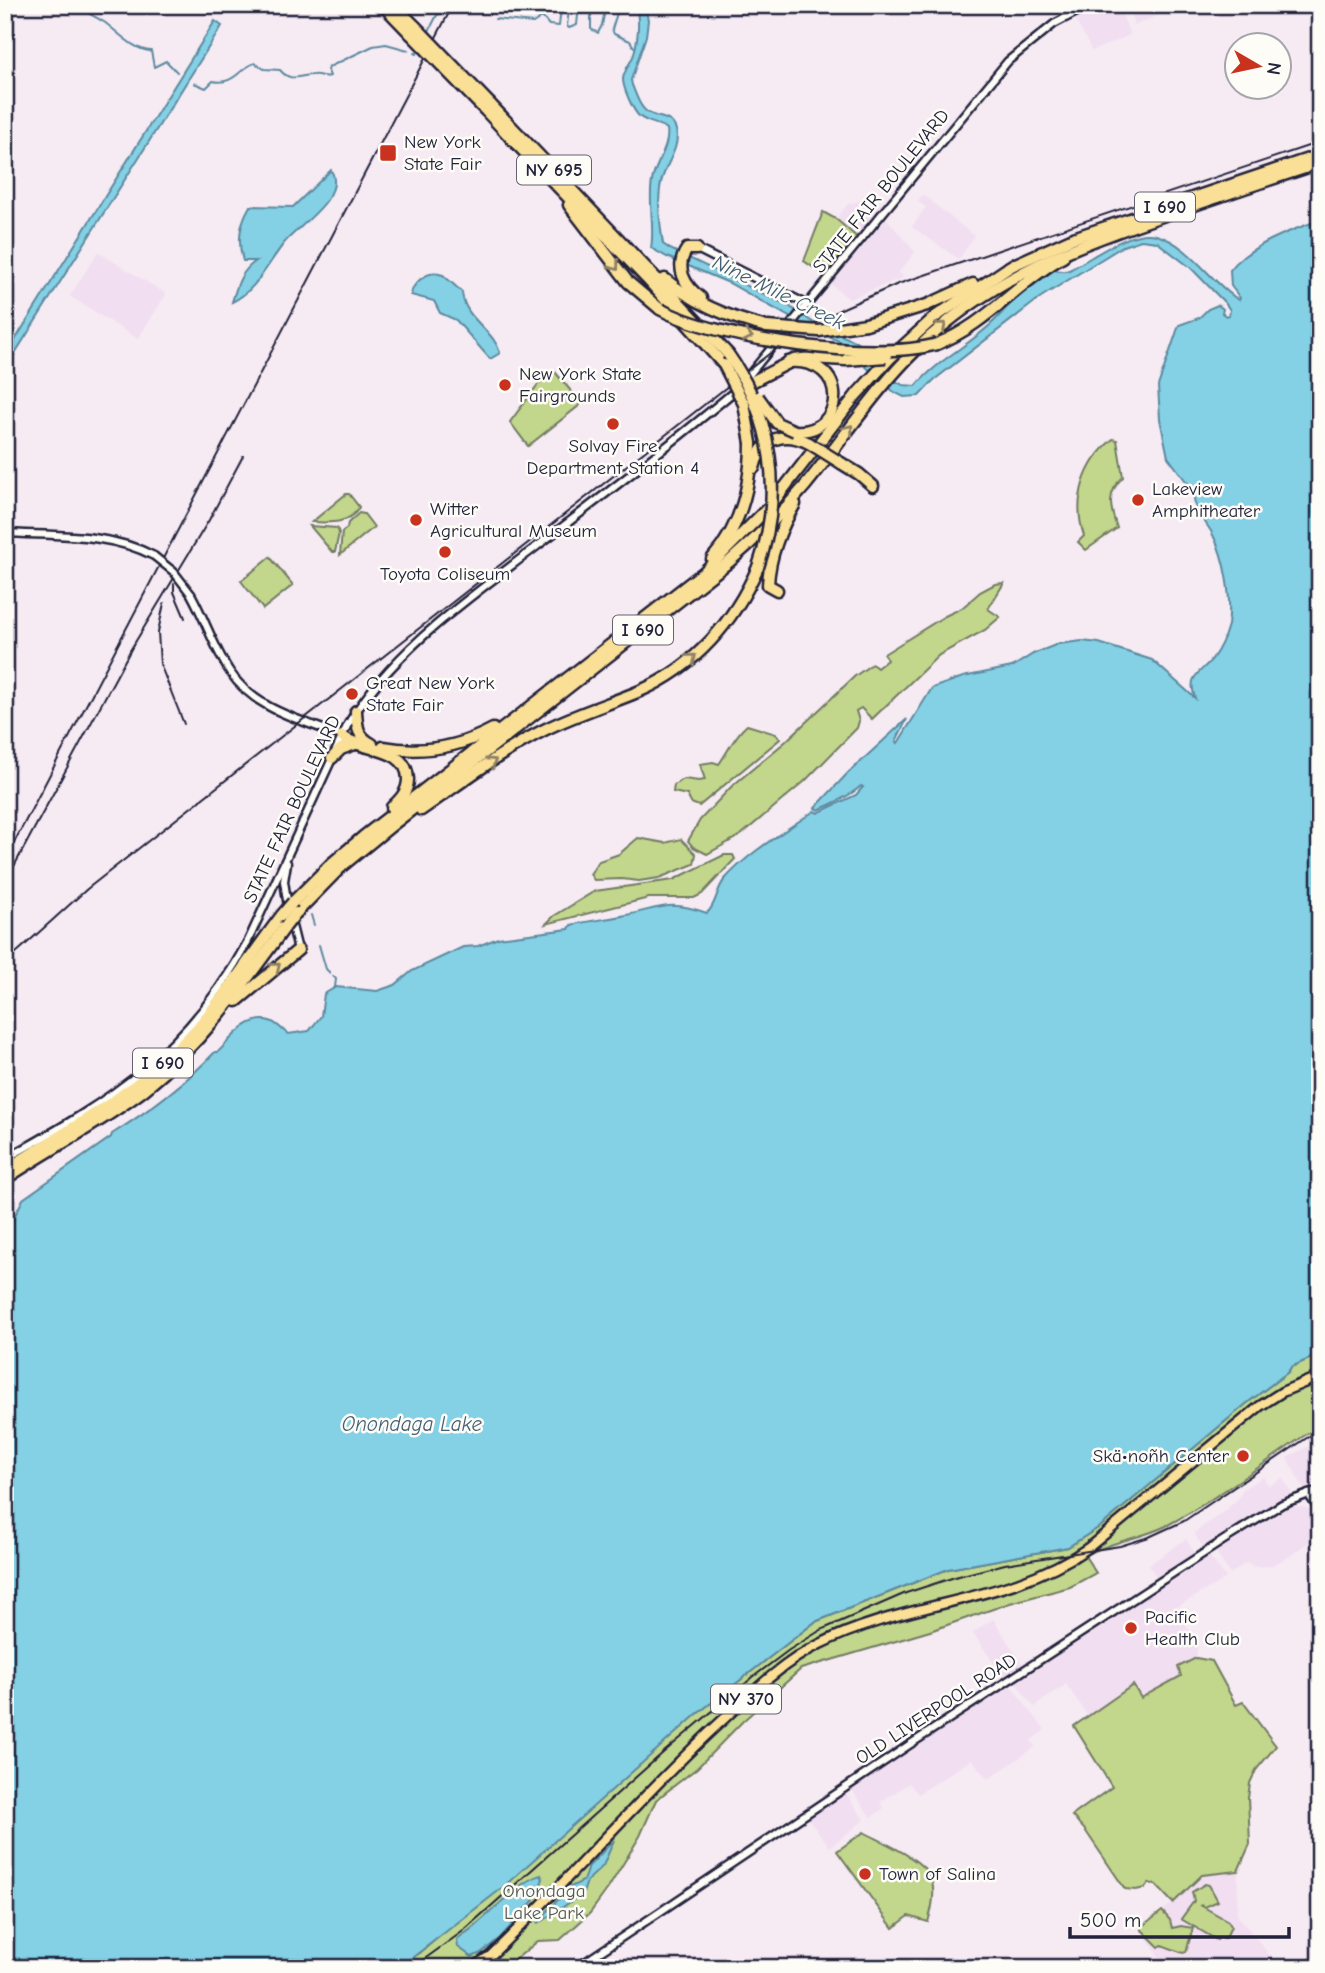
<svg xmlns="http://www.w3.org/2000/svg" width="1325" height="1973" font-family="'Comic Neue',sans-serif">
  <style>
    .built { fill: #f1def1 }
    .green { fill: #c2d68c; stroke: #727c64; stroke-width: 2 }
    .water { fill: #84d0e4; stroke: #5d8aa0; stroke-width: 2 }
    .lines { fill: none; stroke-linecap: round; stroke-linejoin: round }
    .stream { stroke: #5d8aa0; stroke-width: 2 }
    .secondary-casing { stroke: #22223b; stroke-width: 11 }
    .primary-casing { stroke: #22223b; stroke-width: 13 }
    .highway-casing { stroke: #22223b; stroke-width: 15 }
    .secondary { stroke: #fdfcf7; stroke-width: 6 }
    .primary { stroke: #fadf96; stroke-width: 8 }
    .highway { stroke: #fadf96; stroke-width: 10 }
    .rail { stroke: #22223b; stroke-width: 2 }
    .secondary-bridge-casing { stroke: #22223b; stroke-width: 11; stroke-linecap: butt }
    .highway-bridge-casing { stroke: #22223b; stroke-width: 15; stroke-linecap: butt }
    .secondary-bridge { stroke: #fdfcf7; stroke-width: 6 }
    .highway-bridge { stroke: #fadf96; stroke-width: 10 }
    .oneway { stroke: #8e8068 }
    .poi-dot { fill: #c8321e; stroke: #fdfcf7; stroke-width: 2.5 }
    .labels { text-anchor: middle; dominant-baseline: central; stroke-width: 5; stroke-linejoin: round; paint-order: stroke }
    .shield { fill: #fdfcf7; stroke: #646373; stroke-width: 2 }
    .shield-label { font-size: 18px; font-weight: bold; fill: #22223b }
    .poi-label { font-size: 19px; fill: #22223b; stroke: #fdfcf7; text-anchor: start }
    .street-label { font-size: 19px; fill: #22223b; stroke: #fdfcf7 }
    .park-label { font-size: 19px; fill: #525853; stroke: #fdfcf7 }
    .water-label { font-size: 21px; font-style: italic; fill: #445f76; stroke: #fdfcf7 }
  </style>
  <rect width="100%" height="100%" fill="#f6eaf3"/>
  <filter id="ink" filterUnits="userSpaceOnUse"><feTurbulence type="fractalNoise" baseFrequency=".0143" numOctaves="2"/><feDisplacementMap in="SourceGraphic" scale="14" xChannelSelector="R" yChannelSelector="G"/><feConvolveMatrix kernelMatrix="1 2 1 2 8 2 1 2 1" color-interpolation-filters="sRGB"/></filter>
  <g filter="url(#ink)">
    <g class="built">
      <path d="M1096 5H1118L1130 35 1092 51 1073 15Z"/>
      <path d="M1128 5H1170L1171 10 1135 25Z"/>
      <path d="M923 195 974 236 959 259 912 227 926 207 917 201Z"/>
      <path d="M870 197 885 207 858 238 836 219 847 205Z"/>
      <path d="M886 218 915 252 898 273 904 277 849 299 831 284Z"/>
      <path d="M98 252 166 294 138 339 70 296Z"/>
      <path d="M1320 1440V1486L1304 1489 1287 1458Z"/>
      <path d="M1263 1477 1269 1486 1282 1478 1292 1493 1204 1549 1194 1533 1222 1513 1238 1499 1243 1489Z"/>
      <path d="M1292 1506 1312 1509 1320 1518V1533L1290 1556 1270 1566 1255 1567 1246 1563 1230 1574 1216 1552 1274 1514Z"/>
      <path d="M1186 1539 1195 1554 1157 1578 1149 1565Z"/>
      <path d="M1209 1556 1226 1578 1175 1608 1198 1643 1196 1658 1178 1667 1181 1676 1141 1698 1133 1685 1088 1716 1066 1684 1034 1707 1014 1680Z"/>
      <path d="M993 1619 1022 1664 1003 1676 973 1633Z"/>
      <path d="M1010 1685 1045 1730 1031 1740 1035 1747 988 1779 972 1759 918 1794 909 1783 880 1802 884 1808 871 1817 852 1790 861 1782Z"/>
      <path d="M845 1792 864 1820 830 1847 807 1817Z"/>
      <path d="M1238 1871 1237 1915 1280 1968H1167L1139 1927 1176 1901 1202 1875Z"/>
    </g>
    <g class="green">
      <path d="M823 212 836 219 858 238 826 276 804 261Z"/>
      <path d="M555 372 581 403 580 405 528 446 510 422 539 383Z"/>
      <path d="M1113 439 1117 440 1123 477C1106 493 1110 508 1117 528L1086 550 1078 542 1084 536C1072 500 1084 463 1113 439Z"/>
      <path d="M346 494H349L359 507C351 524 330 523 312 522Z"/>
      <path d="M359 513 364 514 374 527 340 555 342 532 347 528 348 523Z"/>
      <path d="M310 526 337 528 339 533 335 552H332Z"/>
      <path d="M270 557 293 585 263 609 241 581Z"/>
      <path d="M1004 583 988 609 1000 617 985 630 939 655 872 719 861 708 856 711 859 721 857 728 805 781 741 835 707 854 693 847 688 841 700 820 731 787 785 742 855 676 872 664 877 668 887 660 884 654 945 616 962 608 980 592 995 584Z"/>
      <path d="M747 725 776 734 780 739 699 806 691 803 687 795 673 792 674 785 684 779 699 781 705 780 700 764 713 762 719 764C729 750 734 736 747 725Z"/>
      <path d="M638 838 665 843 681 839 696 854 694 864 659 878 639 881 622 879 594 880 590 874 599 861 619 854Z"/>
      <path d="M724 855H733L735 859 702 894 694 898H649L546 924 554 916 595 891 673 880Z"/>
      <path d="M1320 1354V1425C1269 1459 1220 1497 1166 1526 1140 1539 1110 1541 1085 1556L1096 1573 1070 1587 1010 1603 930 1631 801 1669 743 1721 697 1768 656 1800 640 1836 609 1887 590 1913 560 1940 538 1941 505 1968H404L402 1965 420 1953 697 1714 815 1622 948 1569 1068 1547 1101 1526 1246 1404 1288 1372 1291 1367Z"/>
      <path d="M1196 1658 1212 1661 1236 1705 1243 1702 1276 1746 1256 1770 1250 1783 1248 1798 1250 1844 1238 1871 1202 1875 1173 1903 1156 1885 1149 1883 1145 1888 1136 1890 1125 1889 1085 1830 1072 1816 1112 1787 1074 1726 1133 1685 1141 1698 1181 1676 1178 1667Z"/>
      <path d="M864 1832C882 1842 923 1859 931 1878 936 1892 932 1909 928 1922L909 1916 893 1928 837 1851Z"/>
      <path d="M1205 1884 1209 1885 1218 1901 1205 1907 1200 1905 1228 1921 1231 1926 1226 1938H1219L1217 1940 1181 1919 1194 1901 1192 1892Z"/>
      <path d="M1162 1911 1170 1920 1172 1928 1181 1926 1193 1928 1186 1952 1183 1953 1162 1945 1159 1947 1142 1930V1927Z"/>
    </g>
    <g class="water">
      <path d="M636 5H645L648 20 646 36 631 80 632 85C636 94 640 109 649 113 659 119 672 116 676 130 681 148 664 166 661 183 657 201 660 225 663 244L670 249 789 306 817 325 857 342 874 363 897 382 903 385 916 386C937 361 966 347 990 325 1004 312 1015 296 1031 284 1036 280 1047 271 1053 270 1060 270 1063 273 1069 270 1092 259 1130 228 1156 235 1190 244 1211 283 1239 300L1240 298 1231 286 1230 270C1248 246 1291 230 1320 220V1354L1291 1367 1288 1372 1246 1404 1101 1526 1068 1547 948 1569 815 1622 697 1714 501 1889 399 1968H5V1242L10 1238 9 1228 23 1199 111 1137 112 1134C150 1110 184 1085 215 1052H218C231 1039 247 1015 270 1021 277 1023 282 1030 288 1034L309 1031 321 1016 324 994 336 987 377 991 395 985 412 971 463 947 478 946 498 938 569 929 571 925C591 920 611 919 631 914 666 906 671 901 707 913 717 904 716 889 725 879 749 852 784 832 814 811L818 813 856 795 863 787 861 786C851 795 831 805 818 810L815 808 847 774 907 719 896 741 898 743 932 688 963 677 1012 667 1033 654 1058 644 1082 641 1099 643 1152 660 1195 698C1187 675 1199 675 1212 659 1219 650 1225 636 1228 625 1232 599 1225 558 1213 535 1205 519 1192 511 1194 492L1168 457 1160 419 1158 386 1179 325 1199 318 1208 309 1218 305 1223 309 1222 313 1226 316 1229 315 1230 310 1225 303 1191 268 1157 242 1141 240 1123 246 1041 297 934 380 919 396 904 397 894 392 864 365 845 343 820 334 729 283 667 257 651 248C655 226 648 203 652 181 655 163 670 148 667 129 659 123 645 123 638 115 632 108 623 88 623 79 624 70 631 63 634 54 638 38 640 21 636 5Z"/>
      <path d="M215 21 222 26 5 369V356Z"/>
      <path d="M331 170C347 196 298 226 285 242 268 263 257 290 232 302 237 285 241 271 256 261H243C237 241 239 224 250 206L293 207Z"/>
      <path d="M435 273 443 275 462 292C464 320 494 329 500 353L490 359 456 320 440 313 434 301 411 295C412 284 424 274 435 273Z"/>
      <path d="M614 1840 603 1866 587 1881 583 1893 544 1920 537 1923 568 1888 583 1881 588 1867Z"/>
      <path d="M541 1875 543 1879 534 1900 500 1938 481 1953 472 1957 458 1947 457 1941 460 1937C487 1920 514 1883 541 1875Z"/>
    </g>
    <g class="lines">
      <g class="stream">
        <path d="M75 5C84 11 94 16 104 22 118 32 133 50 151 51L154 67 166 61 177 72"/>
        <path d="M595 5 591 16V29L598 33 602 25 606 5"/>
        <path d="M609 5 617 13 612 29 614 34 630 41 634 47"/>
        <path d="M495 19 533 23 542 17 549 25 559 26 561 8 565 7 569 10 567 26 569 28 577 25 579 5"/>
        <path d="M428 33 437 15 443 13"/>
        <path d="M415 53 417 54 420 47"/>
        <path d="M194 83 206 88 213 81C234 86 240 67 255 63L264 69 280 70C291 83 298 75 313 75 320 74 323 78 330 76L328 71 329 67 373 46 386 44 408 50"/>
        <path d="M311 915 314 925"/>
        <path d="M319 945 326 969 330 973"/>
        <path d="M333 976 336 979 335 987"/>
      </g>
      <defs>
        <g id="secondary">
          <path d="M697 249 808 305"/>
          <path d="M744 381 1008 61 1054 24 1090 5"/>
          <path d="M5 533C54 536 110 532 154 556"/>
          <path d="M191 594C205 619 214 648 230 672 255 710 302 720 342 736"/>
          <path d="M287 863 284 881 288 907"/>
          <path d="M290 918 298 950"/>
          <path d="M5 1159C112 1100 189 1051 248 941L348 724C394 649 468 599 536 547 604 495 672 444 737 389"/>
          <path d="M1308 1494 1320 1511"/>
          <path d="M576 1968 909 1745 1224 1540 1282 1504 1320 1490"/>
        </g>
        <path id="primary" d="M483 1963C562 1888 633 1804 713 1729 746 1699 779 1664 820 1644 905 1601 1009 1603 1088 1548L1260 1406 1282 1392 1320 1376"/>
        <g id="highway">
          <path d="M383 5 411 34"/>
          <path d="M394 5 415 26"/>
          <path d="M490 104 728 354"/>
          <path d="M486 111 513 140"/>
          <path d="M510 137 647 279 724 365"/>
          <path d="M569 205 628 282 660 309"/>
          <path d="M697 249H687C674 268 685 286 701 298"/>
          <path d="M1009 267 1073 238 1320 155"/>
          <path d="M665 279C695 304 730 318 767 327"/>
          <path d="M866 324 927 305 973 284"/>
          <path d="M937 344C986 325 1018 282 1063 257"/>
          <path d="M788 362C851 357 846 435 795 431"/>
          <path d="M740 388 794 360 810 358 846 360"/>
          <path d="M841 463 859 474 873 486"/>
          <path d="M754 468C761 438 783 430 809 443"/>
          <path d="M712 559C741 526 751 486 751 443"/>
          <path d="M777 590 768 585C769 557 781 527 795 504"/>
          <path d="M356 711C357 727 357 736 372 744"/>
          <path d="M342 736C360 752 407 745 408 779 408 791 401 799 392 807"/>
          <path d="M383 747C422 754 458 748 493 729"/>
          <path d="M332 758 341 749 355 744"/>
          <path d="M421 810C462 782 502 751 546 729 576 714 609 704 640 691 695 667 734 622 758 567"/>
          <path d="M293 902 331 864 363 837 703 573 771 505 857 394 890 358 935 317 1014 264"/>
          <path d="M296 913 342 866 391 826 730 561C757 538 782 513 805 486 843 440 876 388 919 347 994 275 1078 244 1174 212 1223 195 1271 179 1320 163"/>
          <path d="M237 1001 298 950"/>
          <path d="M5 1170C71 1129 138 1092 191 1035 225 998 251 955 282 915"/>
          <path d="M5 1179C51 1148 101 1123 145 1089 202 1043 242 986 285 927"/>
          <path d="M475 1968 487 1959"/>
        </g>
      </defs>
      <use href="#secondary" class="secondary-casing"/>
      <use href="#primary" class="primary-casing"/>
      <use href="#highway" class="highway-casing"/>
      <use href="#secondary" class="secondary"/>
      <use href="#primary" class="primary"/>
      <use href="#highway" class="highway"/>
      <g class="rail">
        <path d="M174 584V592L185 618"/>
        <path d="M164 603 158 632 160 664 184 724"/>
        <path d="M5 860 453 5"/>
        <path d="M5 883 131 649 209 520 243 456"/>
        <path d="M5 963 87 889 788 339 841 309 898 284 1320 142"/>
        <path d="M412 1968 462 1932 664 1752 753 1677 789 1650 821 1630 906 1593 955 1577 1005 1564 1120 1546 1149 1537 1184 1521 1320 1429"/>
      </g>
      <defs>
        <path id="secondary-bridge" d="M154 556 174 572 191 594"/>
        <g id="highway-bridge">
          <path d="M415 26 490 104"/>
          <path d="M411 34 486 111"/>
          <path d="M660 309C717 340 875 362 937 344"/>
          <path d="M767 327 819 331 866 324"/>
          <path d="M728 354C773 418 784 493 758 567"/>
          <path d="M846 360 886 357"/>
          <path d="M724 365 744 404 751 443"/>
          <path d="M758 397 777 423 795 431"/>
          <path d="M809 443 841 463"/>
          <path d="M282 915 293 902"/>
          <path d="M285 927 296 913"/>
        </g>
      </defs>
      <use href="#secondary-bridge" class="secondary-bridge-casing"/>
      <use href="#highway-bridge" class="highway-bridge-casing"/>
      <use href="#secondary-bridge" class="secondary-bridge"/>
      <use href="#highway-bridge" class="highway-bridge"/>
    </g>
    <defs><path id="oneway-chevron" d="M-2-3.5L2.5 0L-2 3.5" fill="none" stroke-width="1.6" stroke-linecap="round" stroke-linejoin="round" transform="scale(1.75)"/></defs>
    <g class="oneway">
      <use href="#oneway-chevron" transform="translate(615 266) rotate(53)"/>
      <use href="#oneway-chevron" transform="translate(942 326) rotate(-40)"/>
      <use href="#oneway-chevron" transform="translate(748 336) rotate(11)"/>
      <use href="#oneway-chevron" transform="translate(849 429) rotate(-52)"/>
      <use href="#oneway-chevron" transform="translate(692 658) rotate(-40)"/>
      <use href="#oneway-chevron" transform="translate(492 762) rotate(-34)"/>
      <use href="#oneway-chevron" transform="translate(276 967) rotate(-39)"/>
    </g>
  </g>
  <g class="poi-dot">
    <rect x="379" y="144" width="18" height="18" rx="3.5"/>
    <circle cx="505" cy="385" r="7"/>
    <circle cx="613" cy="424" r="7"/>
    <circle cx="1138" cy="500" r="7"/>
    <circle cx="416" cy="520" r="7"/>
    <circle cx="445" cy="552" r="7"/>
    <circle cx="352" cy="694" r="7"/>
    <circle cx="1243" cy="1456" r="7"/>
    <circle cx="1131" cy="1628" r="7"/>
    <circle cx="865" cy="1874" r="7"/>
  </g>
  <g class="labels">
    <g class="shield">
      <rect x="517" y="155.5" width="74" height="29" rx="5"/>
      <rect x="1135" y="192.5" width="60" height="29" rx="5"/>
      <rect x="613" y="615.5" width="60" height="29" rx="5"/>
      <rect x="133" y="1048.5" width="60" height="29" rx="5"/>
      <rect x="711" y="1684.5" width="70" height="29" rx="5"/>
    </g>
    <g class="shield-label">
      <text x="554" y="170">NY 695</text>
      <text x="1165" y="207">I 690</text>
      <text x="643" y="630">I 690</text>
      <text x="163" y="1063">I 690</text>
      <text x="746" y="1699">NY 370</text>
    </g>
    <g class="poi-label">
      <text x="404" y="142">New York<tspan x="404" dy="22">State Fair</tspan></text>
      <text x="519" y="374">New York State<tspan x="519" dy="22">Fairgrounds</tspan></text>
      <text x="613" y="446" text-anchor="middle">Solvay Fire<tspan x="613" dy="22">Department Station 4</tspan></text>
      <text x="1152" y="489">Lakeview<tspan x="1152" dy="22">Amphitheater</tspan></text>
      <text x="430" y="509">Witter<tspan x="430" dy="22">Agricultural Museum</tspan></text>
      <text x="445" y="574" text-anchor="middle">Toyota Coliseum</text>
      <text x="366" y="683">Great New York<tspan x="366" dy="22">State Fair</tspan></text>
      <text x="1229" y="1456" text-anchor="end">Skä•noñh Center</text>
      <text x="1145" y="1617">Pacific<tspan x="1145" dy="22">Health Club</tspan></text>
      <text x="879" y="1874">Town of Salina</text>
    </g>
    <g class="street-label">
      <text transform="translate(881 191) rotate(-51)">STATE FAIR BOULEVARD</text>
      <text transform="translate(292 809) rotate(-65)">STATE FAIR BOULEVARD</text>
      <text transform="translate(936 1709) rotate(-33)">OLD LIVERPOOL ROAD</text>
    </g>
    <g class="park-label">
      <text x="544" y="1891">Onondaga<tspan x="544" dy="22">Lake Park</tspan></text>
    </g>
    <g class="water-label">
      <text transform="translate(779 292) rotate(26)">Nine Mile Creek</text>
      <text x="412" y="1424">Onondaga Lake</text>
    </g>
  </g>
  <rect width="1325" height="1973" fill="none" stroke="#fdfcf7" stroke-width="28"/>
  <rect x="14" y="14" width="1297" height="1945" fill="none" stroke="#22223b" stroke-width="2.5" filter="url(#ink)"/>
  <g transform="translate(1258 66) rotate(99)"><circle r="33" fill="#fdfcf7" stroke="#a5a5ac" stroke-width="2"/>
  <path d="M0-5L12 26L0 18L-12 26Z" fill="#c8321e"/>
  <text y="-10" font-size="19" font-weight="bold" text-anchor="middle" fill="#22223b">N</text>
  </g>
  <path d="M1070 1927v10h219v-10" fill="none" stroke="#22223b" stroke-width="3.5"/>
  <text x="1080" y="1927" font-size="21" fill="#22223b" stroke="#fdfcf7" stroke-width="5" paint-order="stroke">500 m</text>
</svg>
